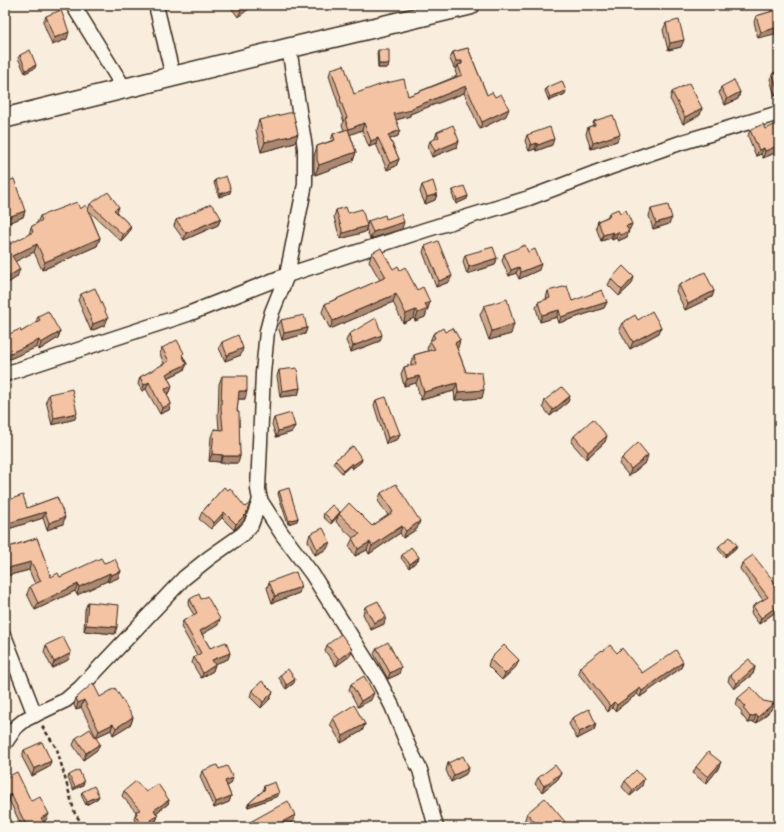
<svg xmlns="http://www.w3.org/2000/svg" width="784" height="832" font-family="Kalam,sans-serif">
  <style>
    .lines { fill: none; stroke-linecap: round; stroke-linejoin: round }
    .stream { stroke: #668d93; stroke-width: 4 }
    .minor-casing { stroke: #3b2a1e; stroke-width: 17 }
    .secondary-casing { stroke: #3b2a1e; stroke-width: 22 }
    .path { stroke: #3b2a1e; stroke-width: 2.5; stroke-dasharray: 4 3; stroke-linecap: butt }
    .minor { stroke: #fbf7ec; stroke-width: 14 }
    .secondary { stroke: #fbf7ec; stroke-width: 19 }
    .wall { fill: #d1a88c; stroke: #3b2a1e }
    .shaded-wall { fill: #aa8872; stroke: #3b2a1e }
    .building { fill: #f3c3a3; stroke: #3b2a1e }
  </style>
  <rect width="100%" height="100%" fill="#f9eddd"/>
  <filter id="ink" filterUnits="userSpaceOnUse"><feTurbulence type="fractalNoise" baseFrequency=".025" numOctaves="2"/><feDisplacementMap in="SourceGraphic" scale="8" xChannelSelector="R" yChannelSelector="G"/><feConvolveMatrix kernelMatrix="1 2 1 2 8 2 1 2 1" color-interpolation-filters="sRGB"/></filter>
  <g filter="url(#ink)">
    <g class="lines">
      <path class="stream" d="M775 827 779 824"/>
      <defs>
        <g id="minor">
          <path d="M73 5 124 88"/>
          <path d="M156 5 173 77"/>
          <path d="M289 48 305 148V184L287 275 425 230 529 198 608 168 683 142 779 113"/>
          <path d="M287 275 272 312 267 331 263 373 258 489 260 500 282 534 312 574 378 679 392 706 409 748 420 770 436 827"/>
          <path d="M5 374 188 314 287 275"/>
          <path d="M5 638 35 715"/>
          <path d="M5 743 16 727 26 719 66 700 80 688 184 578 209 558 243 534 251 525 260 500"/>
        </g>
        <path id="secondary" d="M5 118 289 48 470 5"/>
      </defs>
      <use href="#minor" class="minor-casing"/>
      <use href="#secondary" class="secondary-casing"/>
      <path class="path" d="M42 726 57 749 75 814 85 827"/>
      <use href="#minor" class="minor"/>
      <use href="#secondary" class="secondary"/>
    </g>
    <g class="wall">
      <path d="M229 5H254L238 17Z"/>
      <path d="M779 6 758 38 754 22 756 16 770 12 772 7Z"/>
      <path d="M46 16 67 39 52 45 43 22Z"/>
      <path d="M666 23 681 47 668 50 663 30Z"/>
      <path d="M468 48 487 95 495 97 506 116 480 129 464 93 410 114V116L396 120 398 136 390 139 399 159 396 166 387 170 376 144 369 147 362 130 350 134 356 152 353 161 315 175 314 170V156L317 146 331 141 333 134 344 130 342 125 344 122 338 105V103L329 76 331 69 354 94 408 96 457 76 455 71 457 68H454L450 59 453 52Z"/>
      <path d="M378 50 388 68H378L377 53Z"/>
      <path d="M20 55 35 68 25 73 18 58Z"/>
      <path d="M779 71V94L775 96 770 79 773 73Z"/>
      <path d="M721 87 740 92 738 99 725 105 719 93Z"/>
      <path d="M546 88 565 94 549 101 545 91Z"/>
      <path d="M672 92 702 108 700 115 683 124 670 99Z"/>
      <path d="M259 120 295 143 261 152 256 130Z"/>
      <path d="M594 121 617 141 591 149 586 134 588 127 592 126Z"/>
      <path d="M765 129 777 146 775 153 763 158 761 154 756 156 748 136 750 130Z"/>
      <path d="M437 132 459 141 457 147 432 157 428 147 430 141 435 139Z"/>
      <path d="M527 135 552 145 536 151 535 149 529 151 525 141Z"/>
      <path d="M215 180 230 193 219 197 214 183Z"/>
      <path d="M5 182 25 211 23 217 6 224 5 221Z"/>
      <path d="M422 185 437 194 435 200 425 204 420 192Z"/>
      <path d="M453 190 468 196 467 199 456 204 452 194Z"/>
      <path d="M90 204 117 213 131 226 129 232 121 241 89 211 100 238 97 246 42 270 34 252 15 261 17 277 5 285V246H6L29 235 31 227 37 223 40 216 80 209 88 210Z"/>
      <path d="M651 209 669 224 653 229 649 216Z"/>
      <path d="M336 210 348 213 367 225 368 221 386 219 402 229 370 239 366 228 365 232 340 239 334 217Z"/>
      <path d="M609 213 630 229 628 230 627 237 618 241 616 238 612 240 611 238 601 241 596 227 598 221 607 217Z"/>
      <path d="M221 218 218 225 184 240 174 226 176 220Z"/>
      <path d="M425 246 449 282 436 287 423 252Z"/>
      <path d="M528 252 539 270 519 279 516 273 509 276 502 261 504 254Z"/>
      <path d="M372 253 393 269 400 270 417 290 430 302 425 317 415 321 414 318 403 323 393 302 330 329 322 312 325 304 380 280 369 261Z"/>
      <path d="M465 255 497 258 495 265 467 274 463 262Z"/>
      <path d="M611 279 632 284 619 296 608 285Z"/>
      <path d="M679 285 714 291 712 297 685 310 676 291Z"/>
      <path d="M548 291 572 301 607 302 604 308 559 323 557 317 540 322 536 308 538 302 546 300V298Z"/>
      <path d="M81 294 105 325 91 331 78 300Z"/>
      <path d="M484 306 511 334 489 340 480 315Z"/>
      <path d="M38 316 60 332 58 338 39 350 37 347 5 361V336L21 332 36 323Z"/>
      <path d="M281 320 307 328 305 334 282 340 278 326Z"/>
      <path d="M638 320 661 327 659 333 630 349 619 329 622 323Z"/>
      <path d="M445 332 460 340 457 348 466 372 482 398 455 400 454 391 421 400 416 383 404 386 401 374 404 367 411 365V362L414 355 428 351 427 349 433 334Z"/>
      <path d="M349 334 380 341 351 352 346 341Z"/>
      <path d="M222 342 241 355 225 361 219 348Z"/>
      <path d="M162 348 183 356 187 364 184 370 168 378 172 386 170 392 167 394 171 404 169 410 160 414 146 389 142 391 138 384 140 377 164 364 160 354Z"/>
      <path d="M279 370 300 388 298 395 280 397 277 376Z"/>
      <path d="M222 376 245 399H238L237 412 240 456 238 463H220V462L209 461 211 437 214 429 219 430 218 416 219 384Z"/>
      <path d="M49 394 75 419 52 425 46 401Z"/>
      <path d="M570 396 568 402 550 416 543 407 545 400Z"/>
      <path d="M376 400 400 434 398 439 386 444 374 405Z"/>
      <path d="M274 418 295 426 292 432 276 437 272 424Z"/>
      <path d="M574 436 605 442 586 459 571 442Z"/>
      <path d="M622 458 646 462 629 476 619 464Z"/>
      <path d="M362 459 361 462 352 469 350 466 342 473 333 463 335 460Z"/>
      <path d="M224 487 244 521 234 530 222 518 211 529 199 519 202 512Z"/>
      <path d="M279 491 298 518 297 521 288 524 278 494Z"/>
      <path d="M381 493 417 529 403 538 400 533 369 554 367 550 355 556 349 546 353 538 336 522 338 516 331 524 323 517 324 513 340 512 372 526 388 515 378 501Z"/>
      <path d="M5 495 8 500 27 508 57 497 63 524 47 530 43 518 5 530Z"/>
      <path d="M310 534 327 549 315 555 308 541Z"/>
      <path d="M37 538 51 577H60L104 563 121 571 118 578 108 582 107 581 77 595 75 591 35 610 27 594 30 586 35 584 29 570 6 576 5 549 6 548Z"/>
      <path d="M719 546 736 548 725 557 718 549Z"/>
      <path d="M402 555 419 557 418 560 409 568 401 558Z"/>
      <path d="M742 563 776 584 775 587 779 592V619L774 613 759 624 751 613 753 606 763 600 740 569Z"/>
      <path d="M269 582 301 587 299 593 272 603 267 588Z"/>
      <path d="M190 599 218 625 202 634 210 648 230 653 228 659 214 664 213 671 201 678 192 663 194 657 197 655 181 627 183 621 194 615 188 605Z"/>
      <path d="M88 602 115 634 84 631 85 609Z"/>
      <path d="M365 607 384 624 371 630 363 614Z"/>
      <path d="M46 645 68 660 52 668 44 652Z"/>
      <path d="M327 645 350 656 336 666 325 651Z"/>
      <path d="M377 648 399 674 388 679 374 654Z"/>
      <path d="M603 651 617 653 642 673 681 668 640 697 637 694 615 711 612 708 608 712 578 673 580 667Z"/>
      <path d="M490 659 516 667 502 680 488 666Z"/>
      <path d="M755 667 753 674 734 689 728 681 730 675Z"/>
      <path d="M280 675 294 683 286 689 279 678Z"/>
      <path d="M351 684 371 700 358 707 349 690Z"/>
      <path d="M252 690 273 692 270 699 261 708 250 697Z"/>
      <path d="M100 697 133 717 131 724 113 735 111 730 96 737 81 707 76 710 74 705 76 698Z"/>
      <path d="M738 698 763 701 771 710 756 724 754 722 748 723 741 714 742 712 736 705Z"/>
      <path d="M333 718 365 724 362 731 341 743 330 724Z"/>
      <path d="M572 718 596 724 594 730 577 739 569 724Z"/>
      <path d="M76 738 97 750 83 760 73 745Z"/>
      <path d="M24 750 51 761 49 767 32 776 22 757Z"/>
      <path d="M448 763 466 774 451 782 446 770Z"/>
      <path d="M696 767 718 769 706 784 693 773Z"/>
      <path d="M219 769 231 784 227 786 231 796 229 802 214 808 200 777 202 771Z"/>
      <path d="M561 773 558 779 542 792 535 784 538 778Z"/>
      <path d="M69 775 83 785 73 790 68 778Z"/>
      <path d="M5 778 31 801 46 820 44 822 45 824 44 827H22L9 800 5 802Z"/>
      <path d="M625 781 642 786 630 796 622 787Z"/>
      <path d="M264 786 278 796 248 807 247 806 249 803 264 790 263 789Z"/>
      <path d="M124 791 146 792 169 800 168 804 156 813 158 816 156 821 152 823 155 827H138L134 819 136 812 122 796Z"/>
      <path d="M82 792 99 796 97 799 86 805 81 795Z"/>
      <path d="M527 813 565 827H527L524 822Z"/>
    </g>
    <g class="shaded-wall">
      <path d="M245 5H254L238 17 242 8Z"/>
      <path d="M779 27V33L758 38 761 32Z"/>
      <path d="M69 32 67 39 52 45 54 38Z"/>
      <path d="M684 40 681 47 668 50 670 43Z"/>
      <path d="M456 61H462L460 68 458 65 457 68H454Z"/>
      <path d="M379 64H389L388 68H378Z"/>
      <path d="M36 65 35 68 25 73 26 70Z"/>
      <path d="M466 86 464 93 410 114V116L392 121 394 114 412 108Z"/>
      <path d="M777 89H779V94L775 96Z"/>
      <path d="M566 91 565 94 549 101 550 97Z"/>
      <path d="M740 92 738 99 725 105 727 99Z"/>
      <path d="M702 108 700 115 683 124 685 117Z"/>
      <path d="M509 109 506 116 480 129 482 122Z"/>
      <path d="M364 123 362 130 347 136 349 129Z"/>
      <path d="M400 130 398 136 385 141 388 135Z"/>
      <path d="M298 134 295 143 261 152 265 142Z"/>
      <path d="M620 134 617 141 591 149 593 143Z"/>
      <path d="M378 138 376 144 369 147 371 141Z"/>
      <path d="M554 139 552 145 536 151 538 145Z"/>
      <path d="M779 140V145L773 148 775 141Z"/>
      <path d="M459 141 457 147 432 157 435 151Z"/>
      <path d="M537 143 535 149 529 151 531 145Z"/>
      <path d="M777 146 775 153 763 158 765 151Z"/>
      <path d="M764 148 761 154 756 156 759 150Z"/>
      <path d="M356 152 353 161 315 175 319 165Z"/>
      <path d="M399 159 396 166 387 170 390 163Z"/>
      <path d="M231 190 230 193 219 197 220 194Z"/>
      <path d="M437 194 435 200 425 204 427 197Z"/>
      <path d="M468 196 467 199 456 204 457 200Z"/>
      <path d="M119 207 117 213 114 210Z"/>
      <path d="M25 211 23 217 6 224 8 217Z"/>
      <path d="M221 218 218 225 184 240 186 233Z"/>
      <path d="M672 218 669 224 653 229 656 223Z"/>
      <path d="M404 222 402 229 370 239 373 232Z"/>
      <path d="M632 224 630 229 624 232 626 226Z"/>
      <path d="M131 226 129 232 121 241 123 235Z"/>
      <path d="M367 226 365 232 340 239 343 233Z"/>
      <path d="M629 231 627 237 618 241 620 235Z"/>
      <path d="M613 232 611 238 601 241 603 235Z"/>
      <path d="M618 232 616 238 612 240 614 234Z"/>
      <path d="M100 238 97 246 42 270 45 262Z"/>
      <path d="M37 244 34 252 9 265 12 256Z"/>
      <path d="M497 258 495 265 467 274 469 267Z"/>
      <path d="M541 264 539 270 519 279 521 272Z"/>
      <path d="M519 267 516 273 509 276 511 270Z"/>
      <path d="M20 269 17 277 5 285V279Z"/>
      <path d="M452 276 449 282 436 287 439 281Z"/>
      <path d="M634 277 632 284 619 296 622 290Z"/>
      <path d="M714 291 712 297 685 310 688 304Z"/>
      <path d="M396 294 393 302 330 329 333 321Z"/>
      <path d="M430 302 425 317 415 321 418 313 425 304Z"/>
      <path d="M607 302 604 308 559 323 561 317Z"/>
      <path d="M416 310 414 318 403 323 406 314Z"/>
      <path d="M559 310 557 317 540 322 542 315Z"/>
      <path d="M108 318 105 325 91 331 93 324Z"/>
      <path d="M514 324 511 334 489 340 492 331Z"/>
      <path d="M661 327 659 333 630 349 633 342Z"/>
      <path d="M307 328 305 334 282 340 284 333Z"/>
      <path d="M60 332 58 338 39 350 41 343Z"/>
      <path d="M382 335 380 341 351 352 353 346Z"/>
      <path d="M39 340 37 347 5 361V359L6 355Z"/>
      <path d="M460 340 458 348 452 351 455 343Z"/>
      <path d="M243 348 241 355 225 361 227 355Z"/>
      <path d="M187 364 184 370 163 380 166 374Z"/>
      <path d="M419 376 416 383 404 386 407 379Z"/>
      <path d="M149 382 146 389 142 391 144 385Z"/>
      <path d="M457 383 454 391 421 400 424 392Z"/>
      <path d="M172 386 170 392 163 396 165 389Z"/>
      <path d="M300 388 298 395 280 397 282 391Z"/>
      <path d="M484 390 482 398 455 400 458 392Z"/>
      <path d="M239 391H247L245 399H236Z"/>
      <path d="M570 396 568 402 550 416 553 410Z"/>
      <path d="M171 404 169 410 160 414 162 408Z"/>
      <path d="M77 413 75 419 52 425 54 418Z"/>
      <path d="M295 426 292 432 276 437 278 431Z"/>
      <path d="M400 434 398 439 386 444 388 438Z"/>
      <path d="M607 436 605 442 586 459 588 452Z"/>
      <path d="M212 454 223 455 220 462 209 461Z"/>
      <path d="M648 455 646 462 629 476 631 469Z"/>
      <path d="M223 456H240L238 463H220Z"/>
      <path d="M362 459 361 462 352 469 353 465Z"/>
      <path d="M352 463 350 466 342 473 344 470Z"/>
      <path d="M45 512 43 518 5 530V524Z"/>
      <path d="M224 512 222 518 211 529 214 523Z"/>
      <path d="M340 512 338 516 331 524 332 521Z"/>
      <path d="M246 514 244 521 234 530 236 524Z"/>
      <path d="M65 517 63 524 47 530 49 523Z"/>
      <path d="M298 518 297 521 288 524 289 521Z"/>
      <path d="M420 521 417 529 403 538 406 531Z"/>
      <path d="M402 526 400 533 369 554 372 546Z"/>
      <path d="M330 542 327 549 315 555 317 549Z"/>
      <path d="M370 542 367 550 355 556 358 549Z"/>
      <path d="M737 545 736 548 725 557 726 554Z"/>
      <path d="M419 557 418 560 409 568 410 564Z"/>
      <path d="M31 562 29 570 6 576 8 568Z"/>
      <path d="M121 571 118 578 108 582 111 575Z"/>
      <path d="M110 573 107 581 77 595 79 587Z"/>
      <path d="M78 584 75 591 35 610 38 603Z"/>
      <path d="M301 587 299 593 272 603 275 596Z"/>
      <path d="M776 607 774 613 759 624 761 618Z"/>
      <path d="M386 617 384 624 371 630 374 623Z"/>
      <path d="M220 619 218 625 198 637 200 631Z"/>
      <path d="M86 625 117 627 115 634 84 631Z"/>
      <path d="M352 649 350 656 336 666 339 659Z"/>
      <path d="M71 653 68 660 52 668 54 662Z"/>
      <path d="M230 653 228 659 210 666 212 660Z"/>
      <path d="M519 660 516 667 502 680 505 674Z"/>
      <path d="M683 662 681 668 640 697 642 691Z"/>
      <path d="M215 665 213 671 201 678 203 673Z"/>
      <path d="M401 667 399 674 388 679 390 673Z"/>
      <path d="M755 667 753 674 734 689 737 683Z"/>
      <path d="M295 679 294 683 286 689 287 685Z"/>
      <path d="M640 688 637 694 615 711 617 705Z"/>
      <path d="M273 692 270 699 261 708 263 702Z"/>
      <path d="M374 693 371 700 358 707 361 701Z"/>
      <path d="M84 700 81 707 76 710 78 703Z"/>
      <path d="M614 702 612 708 608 712 610 706Z"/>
      <path d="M774 703 771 710 756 724 758 717Z"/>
      <path d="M756 715 754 722 748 723 750 717Z"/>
      <path d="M133 717 131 724 113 735 116 728Z"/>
      <path d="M113 724 111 730 96 737 99 731Z"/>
      <path d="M365 724 362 731 341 743 343 736Z"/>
      <path d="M596 724 594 730 577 739 579 732Z"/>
      <path d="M100 744 97 750 83 760 86 753Z"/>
      <path d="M51 761 49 767 32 776 34 769Z"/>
      <path d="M721 762 718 769 706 784 708 777Z"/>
      <path d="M469 768 466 774 451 782 454 775Z"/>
      <path d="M561 773 558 779 542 792 544 786Z"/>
      <path d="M233 778 231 784 222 788 225 781Z"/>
      <path d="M644 779 642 786 630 796 633 790Z"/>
      <path d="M84 782 83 785 73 790 75 787Z"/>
      <path d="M279 793 278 796 248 807 249 804Z"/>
      <path d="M11 794 9 800 5 802V797Z"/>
      <path d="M99 796 97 799 86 805 87 801Z"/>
      <path d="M231 796 229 802 214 808 216 802Z"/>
      <path d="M169 800 168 804 153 815 154 810Z"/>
      <path d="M49 814 46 820 39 824 41 818Z"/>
      <path d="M295 815 292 824 287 827H273Z"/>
      <path d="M158 816 156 821 149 824 150 820Z"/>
    </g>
    <g class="building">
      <path d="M240 5H245L242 8Z"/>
      <path d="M779 6V27L761 32 756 16 773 11 772 7Z"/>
      <path d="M61 10 69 32 54 38 46 16Z"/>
      <path d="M679 20 684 40 670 43 666 23Z"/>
      <path d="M468 48 487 95 492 92 495 97 501 94 509 109 482 122 466 86 412 108V110L394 114 400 130 388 135 399 159 390 163 378 138 371 141 364 123 349 129 345 119 347 118 340 99 341 98 331 69 344 65 354 94 382 84 404 79 408 96 462 75 458 65 462 64V61H456L453 52Z"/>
      <path d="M30 50 36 65 26 70 20 55Z"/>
      <path d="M378 50H389V64H379Z"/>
      <path d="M779 71V89H777L773 73Z"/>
      <path d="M734 80 740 92 727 99 721 87Z"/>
      <path d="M562 81 566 91 550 97 546 88Z"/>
      <path d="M689 83 702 108 685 117 672 92Z"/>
      <path d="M293 112 298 134 265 142 259 120Z"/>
      <path d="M613 115 620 134 593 143 588 127 595 125 594 121Z"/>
      <path d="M763 124 765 129 777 124 779 129V140L775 141 777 146 765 151 764 148 759 150 750 130Z"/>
      <path d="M453 125 459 141 435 151 430 141 439 137 437 132Z"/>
      <path d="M550 127 554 139 538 145 537 143 531 145 527 135Z"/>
      <path d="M348 129 356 152 319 165 317 160V146L335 140 333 134Z"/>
      <path d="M226 176 231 190 220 194 215 180Z"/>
      <path d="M14 179 25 211 8 217 5 209V182Z"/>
      <path d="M433 181 437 194 427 197 422 185Z"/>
      <path d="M464 186 468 196 457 200 453 190Z"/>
      <path d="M108 192 119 207 114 210 131 226 123 235 90 204Z"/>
      <path d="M77 202 80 209 86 205 100 238 45 262 37 244 12 256 20 269 5 279V246H6L33 232 31 227 42 220 40 216Z"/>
      <path d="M211 204 217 211 221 218 186 233 176 220Z"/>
      <path d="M668 205 672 218 656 223 651 209Z"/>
      <path d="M346 207 348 213 362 209 367 226 343 233 336 210Z"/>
      <path d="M618 209 620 213 626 210 632 224 626 226 629 231 620 235 618 232 614 234 613 232 603 235 598 221 610 216 609 213Z"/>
      <path d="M401 214 404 222 373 232 368 221 385 215 386 219Z"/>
      <path d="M438 241 452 276 439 281 425 246Z"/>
      <path d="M525 245 528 252 535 249 541 264 521 272 519 267 511 270 504 254Z"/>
      <path d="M493 247 497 258 469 267 465 255Z"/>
      <path d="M381 248 393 269 398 266 400 270 405 267 417 290 423 287 430 302 425 304 428 309 418 313 416 310 406 314 396 294 333 321 325 304 384 278 386 277 372 253Z"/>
      <path d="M623 266 634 277 622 290 611 279Z"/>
      <path d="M705 272 714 291 688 304 679 285Z"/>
      <path d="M567 286 572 301 602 290 607 302 561 317 559 310 542 315 538 302 550 298 548 291Z"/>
      <path d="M95 288 108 318 93 324 81 294Z"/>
      <path d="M507 299 514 324 492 331 484 306Z"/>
      <path d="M48 311 60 332 41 343 39 340 6 355 5 353V336L20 329 21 332 40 320 38 316Z"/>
      <path d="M652 311 661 327 633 342 622 323 635 315 638 320Z"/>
      <path d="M304 315 307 328 284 333 281 320Z"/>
      <path d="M376 318 382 335 353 346 349 334Z"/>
      <path d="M443 328 445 332 453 328 460 340 455 343 466 372 482 373 484 390 458 392 457 383 424 392 419 376 407 379 404 367 416 364 414 355 435 349 430 341 435 338 433 334Z"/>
      <path d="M238 335 243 348 227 355 222 342Z"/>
      <path d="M177 340 184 353 182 355 187 364 166 374 172 386 165 389 171 404 162 408 149 382 144 385 140 377 169 361 162 348Z"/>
      <path d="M297 368 300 388 282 391 279 370Z"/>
      <path d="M222 376H247V391H239L237 412H239L240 456H223V455L212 454 214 429 223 430 221 408Z"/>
      <path d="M562 387 570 396 553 410 545 400Z"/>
      <path d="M72 389 77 413 54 418 49 394Z"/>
      <path d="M386 397 400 434 388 438 376 400Z"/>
      <path d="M291 413 295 426 278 431 274 418Z"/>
      <path d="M593 419 607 436 588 452 574 436Z"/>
      <path d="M638 443 648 455 631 469 622 458Z"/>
      <path d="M353 446 362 459 353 465 352 463 344 470 335 460Z"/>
      <path d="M396 484 420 521 406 531 402 526 372 546 370 542 358 549 352 538 360 534 339 514 349 503 372 526 393 512 381 493Z"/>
      <path d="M224 487 228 490 230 488 245 507 250 503 246 514 236 524 224 512 214 523 202 512Z"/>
      <path d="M289 488 298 518 289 521 279 491Z"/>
      <path d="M5 495H7L8 500 23 495 27 508 57 497 65 517 49 523 45 512 5 524Z"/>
      <path d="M332 505 340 512 332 521 324 513Z"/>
      <path d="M323 528 330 542 317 549 310 534Z"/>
      <path d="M730 537 737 545 726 554 719 546Z"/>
      <path d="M37 538 51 577 58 573 60 577 101 558 104 563 115 559 121 571 111 575 110 573 79 587 78 584 38 603 30 586 41 581 31 562 8 568 6 548Z"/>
      <path d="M411 547 419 557 410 564 402 555Z"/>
      <path d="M753 555 776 584 774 586 779 592V610L776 607 761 618 753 606 768 597 742 563Z"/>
      <path d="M296 572 301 587 275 596 269 582Z"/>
      <path d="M199 594 201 599 207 596 220 619 200 631 210 648 226 642 230 653 212 660 215 665 203 673 194 657 201 653 183 621 197 613 190 599Z"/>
      <path d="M378 601 386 617 374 623 365 607Z"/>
      <path d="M88 602 119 605 117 627 86 625Z"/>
      <path d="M341 634 352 649 339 659 327 645Z"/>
      <path d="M63 637 71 653 54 662 46 645Z"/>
      <path d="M388 642 401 667 390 673 377 648Z"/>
      <path d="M504 645 519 660 505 674 490 659Z"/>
      <path d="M610 645 617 653 622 648 642 673 676 650 683 662 642 691 640 688 617 705 614 702 610 706 580 667 602 650 603 651Z"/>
      <path d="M749 659 755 667 737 683 730 675Z"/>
      <path d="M288 669 295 679 287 685 280 675Z"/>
      <path d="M364 676 374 693 361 701 351 684Z"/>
      <path d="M262 681 273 692 263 702 252 690Z"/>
      <path d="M93 683 100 697 115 688 133 717 116 728 113 724 99 731 84 700 78 703 76 698Z"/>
      <path d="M751 687 763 701 774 703 758 717 756 715 750 717 743 708 745 706 738 698Z"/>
      <path d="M354 705 365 724 343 736 333 718Z"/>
      <path d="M589 709 596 724 579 732 572 718Z"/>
      <path d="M90 729 100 744 86 753 76 738Z"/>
      <path d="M42 742 51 761 34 769 24 750Z"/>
      <path d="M708 752 721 762 708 777 696 767Z"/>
      <path d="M463 756 469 768 454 775 448 763Z"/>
      <path d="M217 765 219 769 227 766 233 778 225 781 231 796 216 802 202 771Z"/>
      <path d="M555 765 561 773 544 786 538 778Z"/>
      <path d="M79 770 84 782 75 787 69 775Z"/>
      <path d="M636 770 644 779 633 790 625 781Z"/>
      <path d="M17 772 31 801 40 797 49 814 41 818 45 824 42 827H29L24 821 11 794 5 797V778Z"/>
      <path d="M136 781 146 792 158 784 169 800 154 810 158 816 150 820 155 827H143L135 815 137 814 136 811 140 810 124 791Z"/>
      <path d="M275 782 279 793 249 804V803L265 789 264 786Z"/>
      <path d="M94 786 99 796 87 801 82 792Z"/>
      <path d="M545 798 566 823 562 827H539L527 813Z"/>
      <path d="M288 801 295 815 273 827H241Z"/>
    </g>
  </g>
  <rect width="784" height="832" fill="none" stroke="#fbf7ec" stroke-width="20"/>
  <rect x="10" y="10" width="764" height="812" fill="none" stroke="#3b2a1e" stroke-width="1.5" filter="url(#ink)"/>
</svg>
